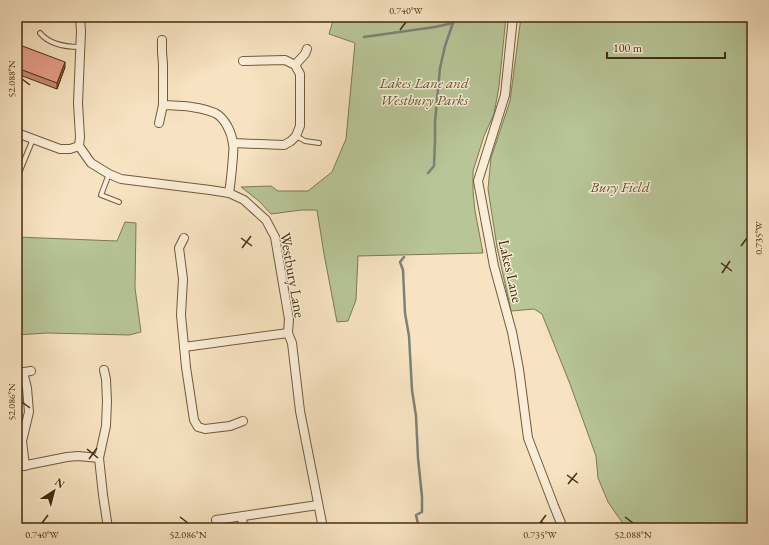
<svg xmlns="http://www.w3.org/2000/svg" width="769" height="545" font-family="'EB Garamond',serif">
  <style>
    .green { fill: #b7c597; stroke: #7e7952 }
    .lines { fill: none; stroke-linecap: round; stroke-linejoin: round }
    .stream { stroke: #7c8277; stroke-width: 2.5 }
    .service-casing { stroke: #715a3b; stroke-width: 6 }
    .minor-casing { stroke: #715a3b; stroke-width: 10 }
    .service { stroke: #faedd7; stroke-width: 4 }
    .minor { stroke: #faedd7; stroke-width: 8 }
    .wall { fill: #c68775; stroke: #442d0e }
    .shaded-wall { fill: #a16e5f; stroke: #442d0e }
    .building { fill: #e69d88; stroke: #442d0e }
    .ticks { fill: none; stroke: #442d0e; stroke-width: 1.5 }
    .labels { text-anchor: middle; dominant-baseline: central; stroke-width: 3; stroke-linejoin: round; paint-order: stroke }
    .park-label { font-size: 15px; font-style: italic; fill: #615330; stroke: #faedd7 }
    .street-label { font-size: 15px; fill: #442d0e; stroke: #faedd7 }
    .neatline { fill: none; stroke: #442d0e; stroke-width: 1.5 }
    .ticks-label { font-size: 10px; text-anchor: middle; fill: #442d0e }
  </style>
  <rect width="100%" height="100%" fill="#f7e3c1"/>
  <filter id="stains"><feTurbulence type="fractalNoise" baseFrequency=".005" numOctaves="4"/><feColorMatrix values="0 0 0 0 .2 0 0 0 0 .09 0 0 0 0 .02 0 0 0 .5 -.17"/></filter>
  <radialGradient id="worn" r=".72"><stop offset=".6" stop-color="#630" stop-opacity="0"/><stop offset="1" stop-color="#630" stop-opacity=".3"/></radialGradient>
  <g class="green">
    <path d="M334 17H506L499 86 494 114 484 136 473 171V191L475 211 483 253 358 256 356 300 348 321 337 322 324 254 317 210H301L271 214 259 201 241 187 271 186 278 191H308L332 172 346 139 355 43 329 34Z"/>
    <path d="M521 17H752V528H626L608 502 598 478 596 456 570 384 542 314 534 309 511 311 497 247 488 189 491 158 510 101Z"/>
    <path d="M125 222 136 223 135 288 141 332 129 335 47 333 17 335V237L117 241Z"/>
  </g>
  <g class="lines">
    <g class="stream">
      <path d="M364 37 435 27 453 23"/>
      <path d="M428 173 434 166 435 140V122L440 68 445 46 455 17"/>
      <path d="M404 257 400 262 403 270 405 313 409 336 412 390 416 416 418 458 422 497V512L416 515 419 528"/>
    </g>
    <defs>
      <g id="service">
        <path d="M40 33C49 44 66 47 80 47"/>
        <path d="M296 136 305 141 319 143"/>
        <path d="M19 173 33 139"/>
        <path d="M109 174 101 195 119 202"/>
      </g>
      <g id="minor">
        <path d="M80 17 81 31 78 103 80 137 79 146 91 163 109 174 121 179 210 190 229 193 244 200 266 220 275 237 289 319 288 333 292 343 300 411 323 528"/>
        <path d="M513 17 505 95 478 181 494 266 512 332 519 369 528 438 554 506 563 528"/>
        <path d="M295 65 305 54 307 49"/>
        <path d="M163 105C180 106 199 106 215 113 225 118 232 133 233 144 234 148 233 152 233 156 232 169 231 181 229 193"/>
        <path d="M159 123 163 105V64L162 52V40"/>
        <path d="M17 133 60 149H70L79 146"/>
        <path d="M233 143 284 145 291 141 296 136 300 126V74L295 65 285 60 243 61"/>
        <path d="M184 238 179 248 183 279 181 315 186 367 194 420 198 427 205 429 230 426 243 421"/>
        <path d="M184 347 288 333"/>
        <path d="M104 370 106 379 107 401 106 426 99 458 103 495 108 528"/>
        <path d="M23 372 27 388 29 412 22 441 25 466"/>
        <path d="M17 373 31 371"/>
        <path d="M17 467 67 457 78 456 99 458"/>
        <path d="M242 517 243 528"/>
        <path d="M216 520 318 505"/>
      </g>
    </defs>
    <use href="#service" class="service-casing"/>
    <use href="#minor" class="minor-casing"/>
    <use href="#service" class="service"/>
    <use href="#minor" class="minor"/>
  </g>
  <path class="wall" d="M17 44 65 67 57 89 17 74Z"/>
  <path class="shaded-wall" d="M65 62V67L57 89V83Z"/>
  <g class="building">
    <path d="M17 44 65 62 57 83 17 68Z"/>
    <path d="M543 522 544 525 546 524 548 528H529Z"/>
  </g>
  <path class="ticks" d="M400 30 406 22M22 79 30 85M241 238 252 246M741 246 747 238M242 248 251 236M721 263 732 271M722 273 730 261M22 402 30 408M87 449 98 458M89 459 97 448M567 475 578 483M568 484 577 473M180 517 188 523M625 517 633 523M42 523 48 515M540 523 546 515"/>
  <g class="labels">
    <g class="park-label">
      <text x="424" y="82">Lakes Lane and<tspan x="424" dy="17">Westbury Parks</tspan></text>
      <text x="620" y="186">Bury Field</text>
    </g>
    <g class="street-label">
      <text transform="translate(511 271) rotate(77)">Lakes Lane</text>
      <text transform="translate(293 275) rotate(80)">Westbury Lane</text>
    </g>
  </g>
  <rect width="769" height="545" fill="none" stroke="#f7e3c1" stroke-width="44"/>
  <g transform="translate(54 491) rotate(36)" stroke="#faedd7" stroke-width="3" paint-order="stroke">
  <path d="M0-3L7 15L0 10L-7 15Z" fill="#442d0e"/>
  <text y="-6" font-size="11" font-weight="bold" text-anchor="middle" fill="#442d0e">N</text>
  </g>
  <path d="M607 52v6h118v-6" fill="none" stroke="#442d0e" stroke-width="2"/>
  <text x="613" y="52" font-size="12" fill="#442d0e" stroke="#faedd7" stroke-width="3" paint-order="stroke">100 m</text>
  <rect x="22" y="22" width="725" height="501" class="neatline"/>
  <g class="ticks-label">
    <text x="406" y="14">0.740°W</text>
    <text transform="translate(11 79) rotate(-90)" y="4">52.088°N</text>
    <text transform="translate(758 238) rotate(-90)" y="4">0.735°W</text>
    <text transform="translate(11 402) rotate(-90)" y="4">52.086°N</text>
    <text x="42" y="538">0.740°W</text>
    <text x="188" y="538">52.086°N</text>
    <text x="540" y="538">0.735°W</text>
    <text x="633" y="538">52.088°N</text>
  </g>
  <rect width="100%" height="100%" filter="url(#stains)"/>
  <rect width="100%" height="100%" fill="url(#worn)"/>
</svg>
